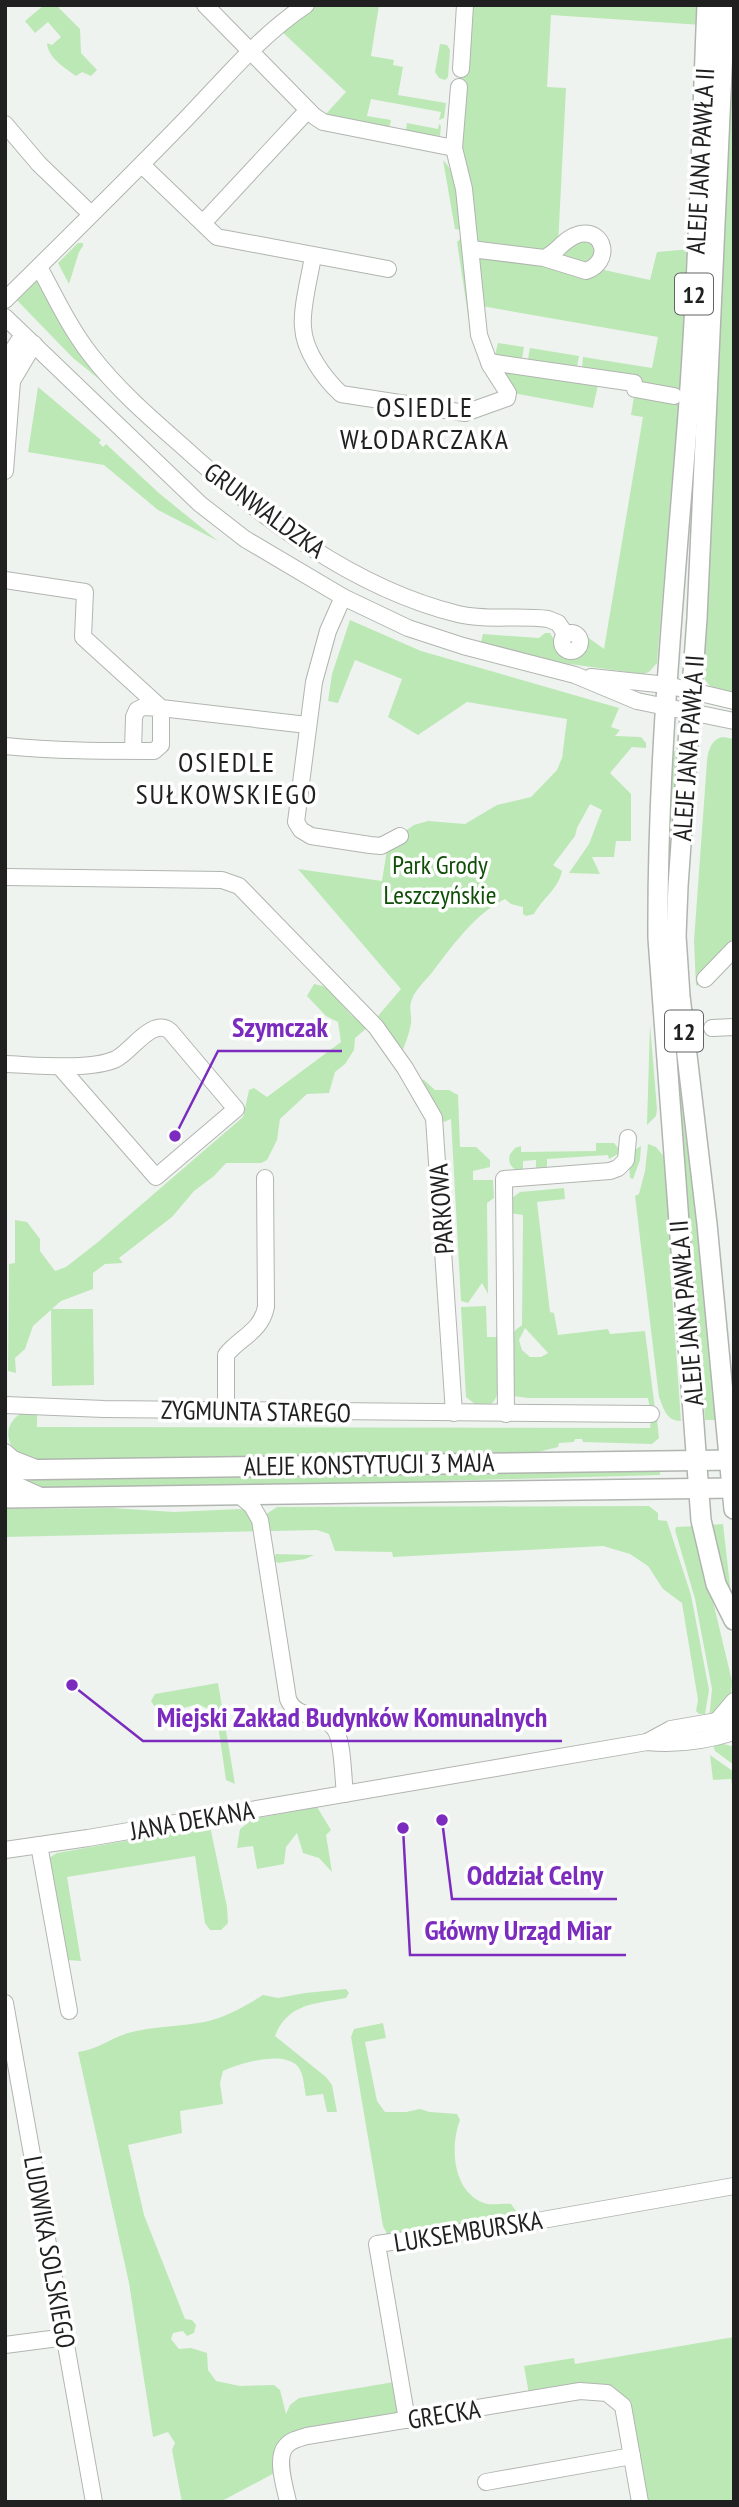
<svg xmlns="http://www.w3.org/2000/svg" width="739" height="2507" font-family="'PT Sans Narrow',sans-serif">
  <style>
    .green { fill: #bce8b6; fill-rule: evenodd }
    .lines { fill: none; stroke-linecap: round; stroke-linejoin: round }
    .minor-casing { stroke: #b1b5b0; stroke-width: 18 }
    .major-casing { stroke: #b1b5b0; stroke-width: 22 }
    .minor { stroke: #fff; stroke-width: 16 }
    .major { stroke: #fff; stroke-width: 19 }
    .labels { text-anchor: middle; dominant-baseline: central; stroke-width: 7; stroke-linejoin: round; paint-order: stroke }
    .shield { fill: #fff; stroke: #626362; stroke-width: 2 }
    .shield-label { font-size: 24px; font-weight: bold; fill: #1f201f }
    .street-label { font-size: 26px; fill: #1f201f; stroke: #fff }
    .park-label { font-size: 26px; fill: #104f08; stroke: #fff }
    .neighbourhood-label { font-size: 28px; letter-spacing: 2px; fill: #1f201f; stroke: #fff }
    .leader { fill: none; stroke: #7b2cbf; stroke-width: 2.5 }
    .callout-dot { fill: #7b2cbf; stroke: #fff; stroke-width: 2.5 }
    .callout-label { font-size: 28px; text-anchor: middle; font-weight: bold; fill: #7b2cbf; stroke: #fff; stroke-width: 7; stroke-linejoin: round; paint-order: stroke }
  </style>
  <rect width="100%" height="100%" fill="#eff3ef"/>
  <g class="green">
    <path d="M44 5H56L80 29 81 53 97 70 91 76 82 72 76 76C65 68 48 58 47 43L52 45 61 37 48 22 35 33 25 21Z"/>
    <path d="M319 5H379L371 56 394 60 393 65 403 67 398 95 446 103 444 118 439 120 441 112 371 99 367 116 391 120 389 128 324 116 346 92 277 27Z"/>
    <path d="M465 5H703L702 25 551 15 547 87 566 88 558 246 596 238 595 268 650 280 657 252 691 249 657 663 649 672 643 674 547 661 481 642 483 634 539 638 545 633H550L563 654 573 656 582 648V633L604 649 643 417 631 415 635 390 582 368 583 357 652 368 658 337 476 305 464 189 459 87Z"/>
    <path d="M734 7V695L710 686 700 673Z"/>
    <path d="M440 44 447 45 450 50 448 77 445 80 439 78 435 72Z"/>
    <path d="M407 123 438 129 439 124 441 126 440 136 408 133 406 130Z"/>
    <path d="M443 160C460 177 461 207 461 230L455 229Z"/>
    <path d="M462 237 471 320 470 328 457 242Z"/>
    <path d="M78 243H83V246L79 252 69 284 58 263Z"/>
    <path d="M39 267 106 385 72 357 11 294Z"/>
    <path d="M498 343 524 347 522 359 495 355Z"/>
    <path d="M530 348 579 356 577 367 528 359Z"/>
    <path d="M504 371 598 385 593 408 513 393Z"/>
    <path d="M38 387 101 440 99 443 103 447 106 444 160 494 218 541 158 510 104 465 28 452Z"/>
    <path d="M350 620 421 651 619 708 611 727 620 730 615 736 641 737 646 743V748L632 747 610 773 631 794V841H616L614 857H592L600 874 569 873 589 844 602 810 590 804 577 828 575 836 553 865 562 871C559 888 542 899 534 914L526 916 523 914V907L511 904 505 899C473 915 452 947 430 975 423 983 414 991 411 1002 409 1008 412 1016 411 1023 409 1036 404 1047 399 1059L372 1023 401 989 298 869 382 881 388 843 414 825 428 821 465 824 497 805 531 797 557 770 562 758 567 719 467 702 418 735 388 717 402 679 355 660 338 703 328 701 332 674Z"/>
    <path d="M723 737 734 739V949L717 969 696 986 694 941 707 761C708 751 711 739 723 737Z"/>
    <path d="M669 750 676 751 667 895 720 1420H705L694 1268 682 1193 666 973Z"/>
    <path d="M314 984 327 987 351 1015 367 1028 355 1038 354 1050 345 1064 335 1072 329 1093 307 1094 280 1119 277 1140 267 1160 261 1163H226L214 1176 194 1191 172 1217 119 1258 123 1263 105 1264 93 1273V1289L61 1301 52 1309H93L94 1385 52 1386 51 1310 33 1326 25 1349 15 1358 16 1373 8 1371 9 1264 15 1263V1220L27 1222 40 1239V1251L55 1271 66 1267 98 1242 243 1117 249 1090 254 1088 267 1097 341 1042 338 1022 326 1016 307 996Z"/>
    <path d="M650 1024 657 1109 656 1116 647 1125Z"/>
    <path d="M418 1078 424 1080 435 1090H449L458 1095 460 1147H476L490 1160V1167L473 1171V1180H493L494 1198 487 1203 488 1294 482 1283 468 1303 461 1301 451 1119 444 1122 434 1118Z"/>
    <path d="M596 1143H614L619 1149 618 1154 609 1159 608 1155 547 1159V1167L536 1168V1160L523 1161V1171C513 1171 507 1164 510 1154L515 1148 521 1146V1152L596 1151Z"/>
    <path d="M648 1144 656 1147 666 1159 670 1207V1266L681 1421C666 1421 664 1409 659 1397L635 1196 639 1194 645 1171Z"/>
    <path d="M641 1146 640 1160 633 1179 630 1178C629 1165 629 1152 641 1146Z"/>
    <path d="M564 1188 565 1199 537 1202 550 1312 554 1313 558 1335 608 1329 610 1334 645 1331 655 1409H650L648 1398H528L506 1395 504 1339 522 1325 523 1215 509 1213 512 1198 520 1192ZM525 1328 548 1353 541 1357H530L522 1350 519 1340Z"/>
    <path d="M486 1306 487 1337H497C498 1350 503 1396 492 1403 487 1406 481 1406 476 1405L466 1397 461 1307Z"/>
    <path d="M37 1411V1427L650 1428 651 1420H657L659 1438 652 1444 583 1442 582 1439H575L574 1442 559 1443 558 1447 538 1452 29 1460C11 1455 0 1432 16 1417 22 1412 30 1412 37 1411Z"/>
    <path d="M660 1470V1475L5 1493V1474Z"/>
    <path d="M649 1506 658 1513V1520L667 1521 691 1595 709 1690 705 1714H699L696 1711 698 1700 682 1603 663 1589 648 1566 630 1554 603 1546 393 1557 392 1552 335 1551 329 1534 317 1530 5 1537V1509L112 1508 174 1512 240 1509 265 1515 277 1507Z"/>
    <path d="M723 1524 731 1594 728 1597 710 1525Z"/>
    <path d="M695 1526 732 1681 731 1694 709 1719 712 1689 695 1599 675 1530 676 1527Z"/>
    <path d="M276 1554 314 1555 305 1559 278 1563 273 1560Z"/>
    <path d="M218 1683 235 1784 226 1780 218 1725 212 1711 198 1704 180 1709 170 1718 168 1705 155 1707 151 1701 155 1694Z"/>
    <path d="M724 1744 734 1747V1765L715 1751 713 1745Z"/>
    <path d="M710 1755 734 1772V1796L731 1779 713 1780Z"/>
    <path d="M317 1807 331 1830 326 1835 332 1872 319 1858 303 1853 297 1833 286 1847 284 1864 257 1869 253 1846 237 1848 240 1829 253 1819Z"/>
    <path d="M210 1826 227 1907 228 1923 221 1930H210L205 1923 195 1856 67 1877 81 1961 67 1960 49 1858 57 1853Z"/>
    <path d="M346 1989 349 1993 346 1998C315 2004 288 2003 275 2036L326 2077 332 2085 337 2112H327L323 2094 306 2096C304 2088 304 2075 299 2068 286 2049 240 2063 223 2071L220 2083 223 2104 180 2111 182 2133 128 2145 144 2215 185 2319 192 2320 196 2325 194 2333 187 2336 183 2331 173 2333 171 2339 179 2349 191 2348 207 2353 208 2370 216 2381 240 2386 274 2385 280 2390 286 2414 290 2405 299 2398 400 2381 407 2420 291 2441 282 2469 220 2502H182L172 2450 175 2443 168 2432 153 2437 129 2283 78 2052C96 2050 111 2038 128 2033 153 2026 179 2027 204 2022 224 2018 246 2006 263 1995L278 1998 305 1993Z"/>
    <path d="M383 2023 386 2038 365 2042 377 2101 385 2112H406L420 2109 430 2112 457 2114 460 2120C450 2146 452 2191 484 2203 491 2206 503 2203 511 2204L516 2211 512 2215 395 2235 387 2234 383 2226 351 2037 354 2029Z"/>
    <path d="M734 2337V2502H640L623 2406 607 2393 530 2400 524 2366 574 2358 575 2364Z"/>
  </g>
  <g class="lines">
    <defs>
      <g id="minor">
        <path d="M205 5 314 116 323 122 454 148"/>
        <path d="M461 69 465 5"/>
        <path d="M5 124 39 164 91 214"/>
        <path d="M142 165 217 237 388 269"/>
        <path d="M203 223 308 110"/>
        <path d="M471 249 544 258 586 271C612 262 605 229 580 234 563 238 558 253 544 258"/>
        <path d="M313 256C310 276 301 308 303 327 304 351 324 378 341 394L465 413 507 398 508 393 490 365 479 335 464 189 454 148 459 87"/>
        <path d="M39 267C55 296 69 327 90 354 116 388 148 416 180 444 259 516 352 588 458 614 487 621 518 615 548 619L558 623 566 635"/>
        <path d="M5 300C65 241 125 182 183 122 222 82 259 36 306 5"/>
        <path d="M5 317 200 504 245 539 343 597 408 628 463 646 575 675 637 701 734 721"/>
        <path d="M489 362 634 383 635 389 674 396"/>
        <path d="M12 381 34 344"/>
        <path d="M5 471 12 381 10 365 12 351 23 335"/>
        <path d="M5 580 85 592 83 637 161 708 307 725"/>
        <path d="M343 597 328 631 314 682 296 822 301 830 311 836 370 845 381 846 400 836"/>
        <circle cx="571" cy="642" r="9"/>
        <path d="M591 677 667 685 734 701"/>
        <path d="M5 746C54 751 105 751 154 751L161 745V708L143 707 137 710 134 717 133 751"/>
        <path d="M5 877 222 880 239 886 376 1027 405 1068 434 1118 454 1413"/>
        <path d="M705 979 734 949"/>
        <path d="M712 1028 734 1027"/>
        <path d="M5 1064C34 1065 90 1071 116 1059 132 1051 152 1017 170 1031L236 1109 156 1177 60 1067"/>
        <path d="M5 1405 104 1409 651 1414"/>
        <path d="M226 1410V1355C239 1338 261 1332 266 1307L265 1178"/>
        <path d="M506 1414 504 1179 610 1171 618 1168 626 1160 628 1138"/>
        <path d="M5 1452 13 1459 36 1468"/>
        <path d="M5 1477 12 1483 43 1497"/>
        <path d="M239 1495 252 1506 260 1520 288 1699C296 1720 322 1712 334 1728 343 1738 343 1779 345 1794"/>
        <path d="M717 1721 734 1701"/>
        <path d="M647 1742 671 1729 717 1721H734"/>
        <path d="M39 1845 69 2011"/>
        <path d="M5 1850 88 1838 647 1742C676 1745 705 1741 734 1732"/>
        <path d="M5 2003 94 2502"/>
        <path d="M5 2345 66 2337"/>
        <path d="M407 2420 377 2244 520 2224 734 2186"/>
        <path d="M486 2482 632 2456"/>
        <path d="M288 2502C285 2487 275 2458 286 2446 291 2440 300 2438 307 2436L580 2391 607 2393 623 2406 640 2502"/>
      </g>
      <g id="major">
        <path d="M707 5C701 150 698 295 686 440 673 605 657 771 658 938L701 1520 716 1584 734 1620"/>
        <path d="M725 5 697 618 678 886 676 936 680 996 707 1224 734 1509"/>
        <path d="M5 1470 734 1460"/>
        <path d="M5 1498 734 1488"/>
      </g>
    </defs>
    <use href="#minor" class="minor-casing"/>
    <use href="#major" class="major-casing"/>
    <use href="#minor" class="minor"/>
    <use href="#major" class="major"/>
  </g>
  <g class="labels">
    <g class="shield">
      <rect x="675" y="273.5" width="38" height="41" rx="5"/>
      <rect x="665" y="1010.5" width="38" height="41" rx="5"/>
    </g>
    <g class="shield-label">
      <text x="694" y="294">12</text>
      <text x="684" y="1031">12</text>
    </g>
    <g class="street-label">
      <text transform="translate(700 161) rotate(-87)">ALEJE JANA PAWŁA II</text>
      <text transform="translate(265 510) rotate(36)">GRUNWALDZKA</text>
      <text transform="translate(688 748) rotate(-86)">ALEJE JANA PAWŁA II</text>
      <text transform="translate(441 1209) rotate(-94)">PARKOWA</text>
      <text transform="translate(686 1313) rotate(-95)">ALEJE JANA PAWŁA II</text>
      <text transform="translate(256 1411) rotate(1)">ZYGMUNTA STAREGO</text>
      <text transform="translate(369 1464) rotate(-1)">ALEJE KONSTYTUCJI 3 MAJA</text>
      <text transform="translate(192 1820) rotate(-10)">JANA DEKANA</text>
      <text transform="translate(468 2231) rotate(-9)">LUKSEMBURSKA</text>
      <text transform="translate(50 2252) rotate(80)">LUDWIKA SOLSKIEGO</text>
      <text transform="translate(444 2414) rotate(-9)">GRECKA</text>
    </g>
    <g class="park-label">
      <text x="440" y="864">Park Grody<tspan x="440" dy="30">Leszczyńskie</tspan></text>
    </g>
    <g class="neighbourhood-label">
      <text x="425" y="406">OSIEDLE<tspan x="425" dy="32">WŁODARCZAKA</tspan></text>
      <text x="227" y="761">OSIEDLE<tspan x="227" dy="32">SUŁKOWSKIEGO</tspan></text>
    </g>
  </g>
  <path class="leader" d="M175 1136L218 1051H342M72 1685L143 1741H562M442 1820L452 1899H617M403 1828L410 1955H626"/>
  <g class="callout-dot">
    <circle cx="175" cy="1136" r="7"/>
    <circle cx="72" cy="1685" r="7"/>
    <circle cx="442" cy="1820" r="7"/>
    <circle cx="403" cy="1828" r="7"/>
  </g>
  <g class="callout-label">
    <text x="280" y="1037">Szymczak</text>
    <text x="352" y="1727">Miejski Zakład Budynków Komunalnych</text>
    <text x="535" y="1885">Oddział Celny</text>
    <text x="518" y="1940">Główny Urząd Miar</text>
  </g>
  <rect width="739" height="2507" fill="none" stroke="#1f201f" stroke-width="14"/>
</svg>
